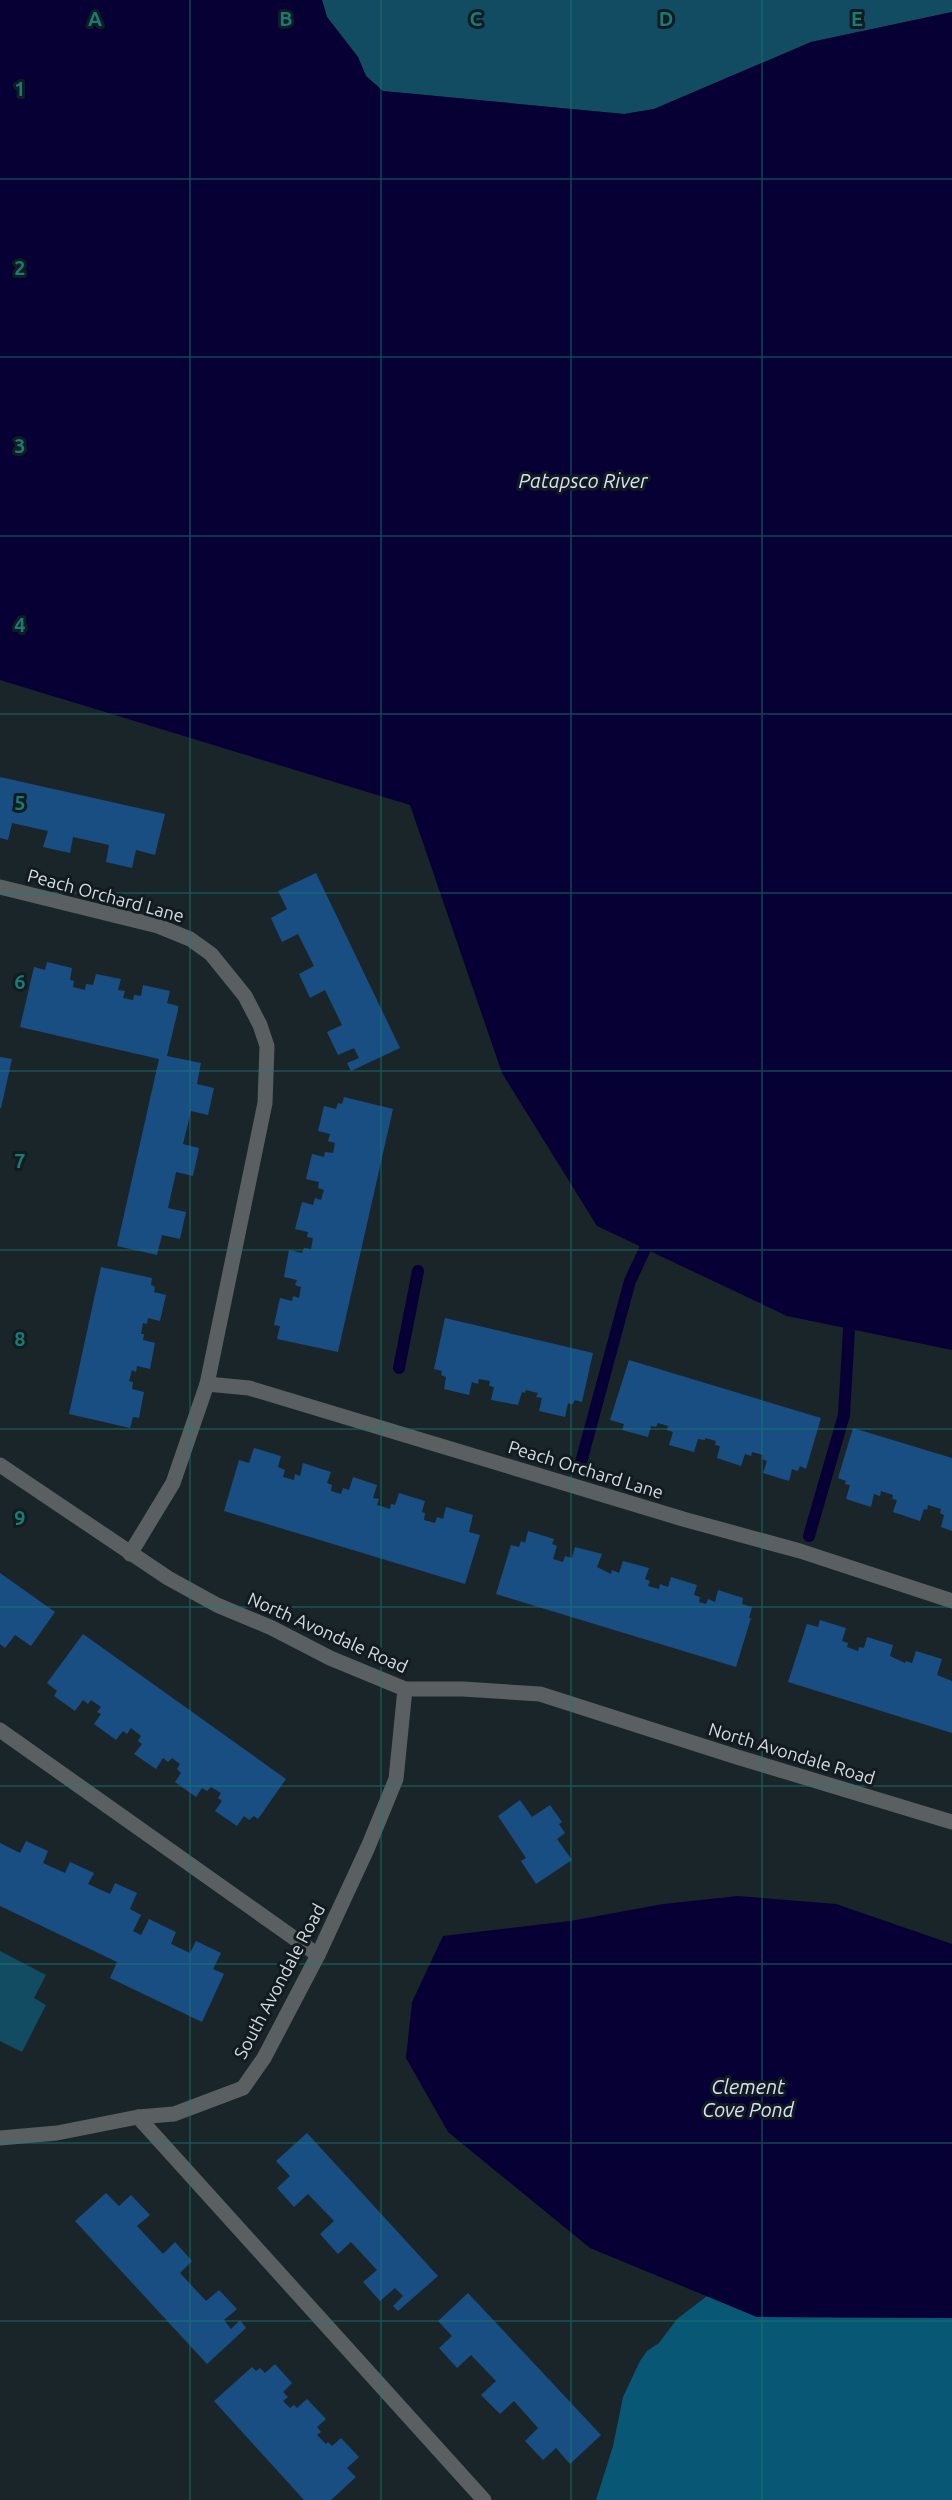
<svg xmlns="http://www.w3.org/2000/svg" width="952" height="2500" font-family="Ubuntu,sans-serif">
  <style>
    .green { fill: #114c63 }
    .forest { fill: #085774 }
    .water { fill: #060034 }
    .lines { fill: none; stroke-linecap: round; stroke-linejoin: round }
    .stream { stroke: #060034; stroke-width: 12 }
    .building { fill: #194e82 }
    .lane { stroke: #5a6061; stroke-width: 15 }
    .street { stroke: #5a6061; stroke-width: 15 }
    .grid { fill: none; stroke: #197b74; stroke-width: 1.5; stroke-opacity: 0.55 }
    .labels { text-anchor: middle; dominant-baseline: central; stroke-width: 6; stroke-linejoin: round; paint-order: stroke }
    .street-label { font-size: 18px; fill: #d7dee2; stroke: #111b20 }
    .water-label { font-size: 20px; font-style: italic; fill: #dbe1f4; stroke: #111b20 }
    .grid-label { font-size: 20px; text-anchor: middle; font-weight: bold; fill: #197b74; stroke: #111b20; stroke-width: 6; stroke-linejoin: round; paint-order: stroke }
  </style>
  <rect width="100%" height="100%" fill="#1a252a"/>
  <g class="green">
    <path d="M322 0H952V12L811 42 654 109 624 114 383 91 366 76 358 57 327 17Z"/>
    <path d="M0 1951 46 1975 34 1998 46 2005 22 2052 0 2041Z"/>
  </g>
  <path class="forest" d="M707 2296 757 2317 952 2318V2500H596L613 2446 623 2397 640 2361 647 2351 659 2343 677 2319Z"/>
  <g class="water">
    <path d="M0 0H322L327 17 358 57 366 76 383 91 624 114 654 109 811 42 952 12V1350L787 1316 597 1226 502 1073 410 805 0 680Z"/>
    <path d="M738 1896 836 1904 952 1944V2318L757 2317 590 2248 448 2132 406 2058 412 2002 443 1936 570 1921 663 1904Z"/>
  </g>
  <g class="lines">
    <g class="stream">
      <path d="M399 1368 418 1271"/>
      <path d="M580 1466 630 1281 645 1249"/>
      <path d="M809 1536 844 1415 849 1329"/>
    </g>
  </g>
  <g class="building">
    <path d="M0 777 165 814 155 855 136 850 132 868 106 862 109 845 73 837 70 853 43 847 48 831 12 823 8 840 0 838Z"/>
    <path d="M316 873 400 1048 351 1071 347 1063 359 1058 354 1048 338 1055 327 1032 342 1025 325 990 310 998 299 974 314 966 298 934 282 942 271 918 287 909 278 891Z"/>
    <path d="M47 962 72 968 70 980 74 981 73 987 85 990 86 984 93 985 96 974 121 979 118 990 125 991 123 998 133 1000 134 995 141 996 143 985 170 991 167 1003 178 1006V1010L167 1056 201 1063 197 1084 214 1088 208 1115 191 1111 183 1144 199 1148 193 1176 176 1172 168 1208 186 1212 180 1239 162 1235 157 1255 117 1246 159 1059 20 1027 34 967 45 970Z"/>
    <path d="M0 1057 12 1059 1 1108H0Z"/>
    <path d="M344 1097 393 1109 338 1352 277 1339 280 1326 274 1325 280 1298 292 1301 293 1296 299 1298 301 1287 295 1285 297 1280 284 1277 289 1250 302 1253 304 1248 311 1249 313 1238 307 1237 308 1232 295 1229 302 1202 313 1205 315 1198 321 1200 324 1190 318 1188 319 1182 306 1179 312 1154 324 1157 325 1152 333 1153 335 1143 328 1141 330 1134 318 1131 324 1106 336 1109 338 1103 342 1104Z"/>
    <path d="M101 1267 152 1278 151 1285 155 1287 154 1292 166 1295 160 1321 148 1318 147 1324 143 1323 141 1334H144L143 1340 155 1343 150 1369 137 1366 136 1372 132 1370 129 1381 133 1382 132 1389 144 1392 139 1418 133 1417 130 1428 69 1414Z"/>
    <path d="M445 1318 593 1353 582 1402 575 1400 572 1405 568 1403 565 1417 539 1411 542 1398 536 1397 538 1393 526 1390 525 1393 522 1392 518 1405 491 1400 494 1387 489 1386 490 1381 479 1379 478 1384 472 1382 469 1395 444 1389 446 1377 441 1375 442 1371 434 1369Z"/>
    <path d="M629 1360 821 1418 806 1469 800 1466 798 1471 792 1469 789 1481 763 1473 767 1461 762 1459 763 1455 752 1452 751 1456 745 1454 741 1466 717 1458 720 1446 715 1445 716 1441 705 1438V1440L698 1439 694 1452 669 1445 673 1432 667 1430 668 1426 658 1423 656 1427 651 1426 648 1437 622 1430 624 1424 610 1420Z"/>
    <path d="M853 1428 952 1458V1531L941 1527 944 1515 940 1513 941 1509 928 1505 927 1510 924 1509 920 1521 893 1512 897 1500 892 1499 893 1495 881 1491 880 1496 874 1494 871 1507 846 1499 850 1485 845 1484 846 1481 838 1478Z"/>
    <path d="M254 1448 281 1456 278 1467 285 1470 283 1477 294 1480 295 1474 300 1476 303 1463 331 1472 327 1483 332 1485 331 1491 341 1494 343 1488 349 1490 353 1477 377 1485 373 1498 379 1499 377 1505 390 1509 391 1504 395 1505 399 1493 425 1501 422 1512 425 1513 424 1520 435 1523 437 1517 443 1519 446 1507 473 1515 469 1532 480 1535 465 1584 224 1511 239 1460 249 1463Z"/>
    <path d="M528 1531 554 1539 552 1544 557 1546 553 1559 563 1562 565 1556 572 1558 575 1547 602 1554 597 1567 611 1574 612 1570 619 1573 623 1561 649 1568 645 1579 650 1581 648 1586 659 1589 660 1584 668 1587 671 1577 697 1585 694 1595 700 1597 699 1602 706 1604 708 1599 715 1602 718 1590 743 1598 742 1604 752 1607 749 1618H751L736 1667 496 1594 511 1545 519 1547 521 1541 525 1543Z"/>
    <path d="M0 1573 55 1612 31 1646 15 1635 5 1648 0 1644Z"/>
    <path d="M820 1620 846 1628 842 1641 848 1643 847 1647 858 1651 859 1647 864 1648 867 1637 893 1645 890 1656 905 1663 906 1661 912 1663 916 1651 942 1659 937 1675 952 1681V1733L788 1682 807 1624 818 1627Z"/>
    <path d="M83 1634 286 1779 258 1819 254 1816 249 1820 244 1816 237 1826 215 1811 222 1801 218 1798 221 1793 211 1787 207 1791 202 1788 196 1797 175 1782 181 1773 177 1769 180 1764 172 1758 168 1762 163 1758 156 1769 134 1754 142 1744 138 1741 141 1736 131 1728 127 1734 123 1731 116 1740 94 1724 101 1714 97 1712 101 1707 91 1700 88 1704 83 1700 75 1711 54 1696 57 1691 47 1683Z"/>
    <path d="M520 1800 532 1817 550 1805 562 1822 559 1824 565 1833 557 1839 572 1860 536 1884 521 1861 526 1858 498 1816Z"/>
    <path d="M26 1841 48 1851 43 1863 65 1873 70 1862 94 1873 88 1884 110 1894 115 1883 137 1893 130 1909 141 1915 133 1931 141 1935 149 1919 176 1932 171 1944 190 1953 196 1941 221 1953 213 1969 224 1974 202 2022 110 1978 117 1962 0 1906V1843L20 1853Z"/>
    <path d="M307 2133 438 2276 398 2311 393 2306 403 2296 395 2288 380 2301 363 2282 377 2270 351 2242 338 2254 320 2234 334 2221 308 2194 294 2207 277 2188 290 2176 276 2161Z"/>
    <path d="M106 2193 119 2206 131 2195 150 2215 137 2226 163 2254 175 2242 192 2261 180 2273 206 2301 219 2290 237 2309 224 2320 231 2329 240 2320 246 2328 207 2364 75 2221Z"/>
    <path d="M468 2293 601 2435 570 2464 556 2448 543 2460 525 2441 538 2428 514 2401 500 2414 481 2395 496 2381 471 2355 457 2368 439 2348 452 2336 438 2321Z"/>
    <path d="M275 2364 292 2383 283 2392 288 2397 283 2401 290 2408 294 2405 297 2408 307 2399 326 2419 317 2427 321 2432 317 2435 326 2444 328 2442 332 2446 341 2438 359 2457 347 2468 356 2477 331 2500H304L214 2401 252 2367 256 2371 260 2368 265 2373Z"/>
  </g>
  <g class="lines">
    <g class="lane">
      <path d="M0 887 158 926 190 939 211 954 245 996 260 1025 267 1046 265 1103 207 1384 173 1483 130 1554"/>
      <path d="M207 1384 249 1388 683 1519 800 1551 952 1601"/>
      <path d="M0 1730 318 1955"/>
      <path d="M138 2117 484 2500"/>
    </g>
    <g class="street">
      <path d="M0 1465 168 1578 217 1605 272 1628 330 1658 405 1689H463L540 1694 737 1757 952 1822"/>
      <path d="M0 2138 57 2133 138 2117 174 2114 243 2088 264 2058 318 1955 368 1847 396 1779 405 1689"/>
    </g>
  </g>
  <path class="grid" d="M190 0V2500M381 0V2500M571 0V2500M762 0V2500M0 179H952M0 357H952M0 536H952M0 714H952M0 893H952M0 1071H952M0 1250H952M0 1429H952M0 1607H952M0 1786H952M0 1964H952M0 2143H952M0 2321H952"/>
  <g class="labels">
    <g class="street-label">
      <text transform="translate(106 895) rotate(15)">Peach Orchard Lane</text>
      <text transform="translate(586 1469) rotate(17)">Peach Orchard Lane</text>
      <text transform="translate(328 1632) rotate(24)">North Avondale Road</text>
      <text transform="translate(792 1753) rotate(17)">North Avondale Road</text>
      <text transform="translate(279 1981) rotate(-62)">South Avondale Road</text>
    </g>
    <g class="water-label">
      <text x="583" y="480">Patapsco River</text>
      <text x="748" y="2086">Clement<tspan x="748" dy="23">Cove Pond</tspan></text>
    </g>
  </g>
  <g class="grid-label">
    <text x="95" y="26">A</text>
    <text x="286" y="26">B</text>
    <text x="476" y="26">C</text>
    <text x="666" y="26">D</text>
    <text x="857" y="26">E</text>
    <text x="20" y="96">1</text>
    <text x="20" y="275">2</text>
    <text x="20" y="453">3</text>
    <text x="20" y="632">4</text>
    <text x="20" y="810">5</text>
    <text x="20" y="989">6</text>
    <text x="20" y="1168">7</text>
    <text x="20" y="1346">8</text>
    <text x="20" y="1525">9</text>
  </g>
</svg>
